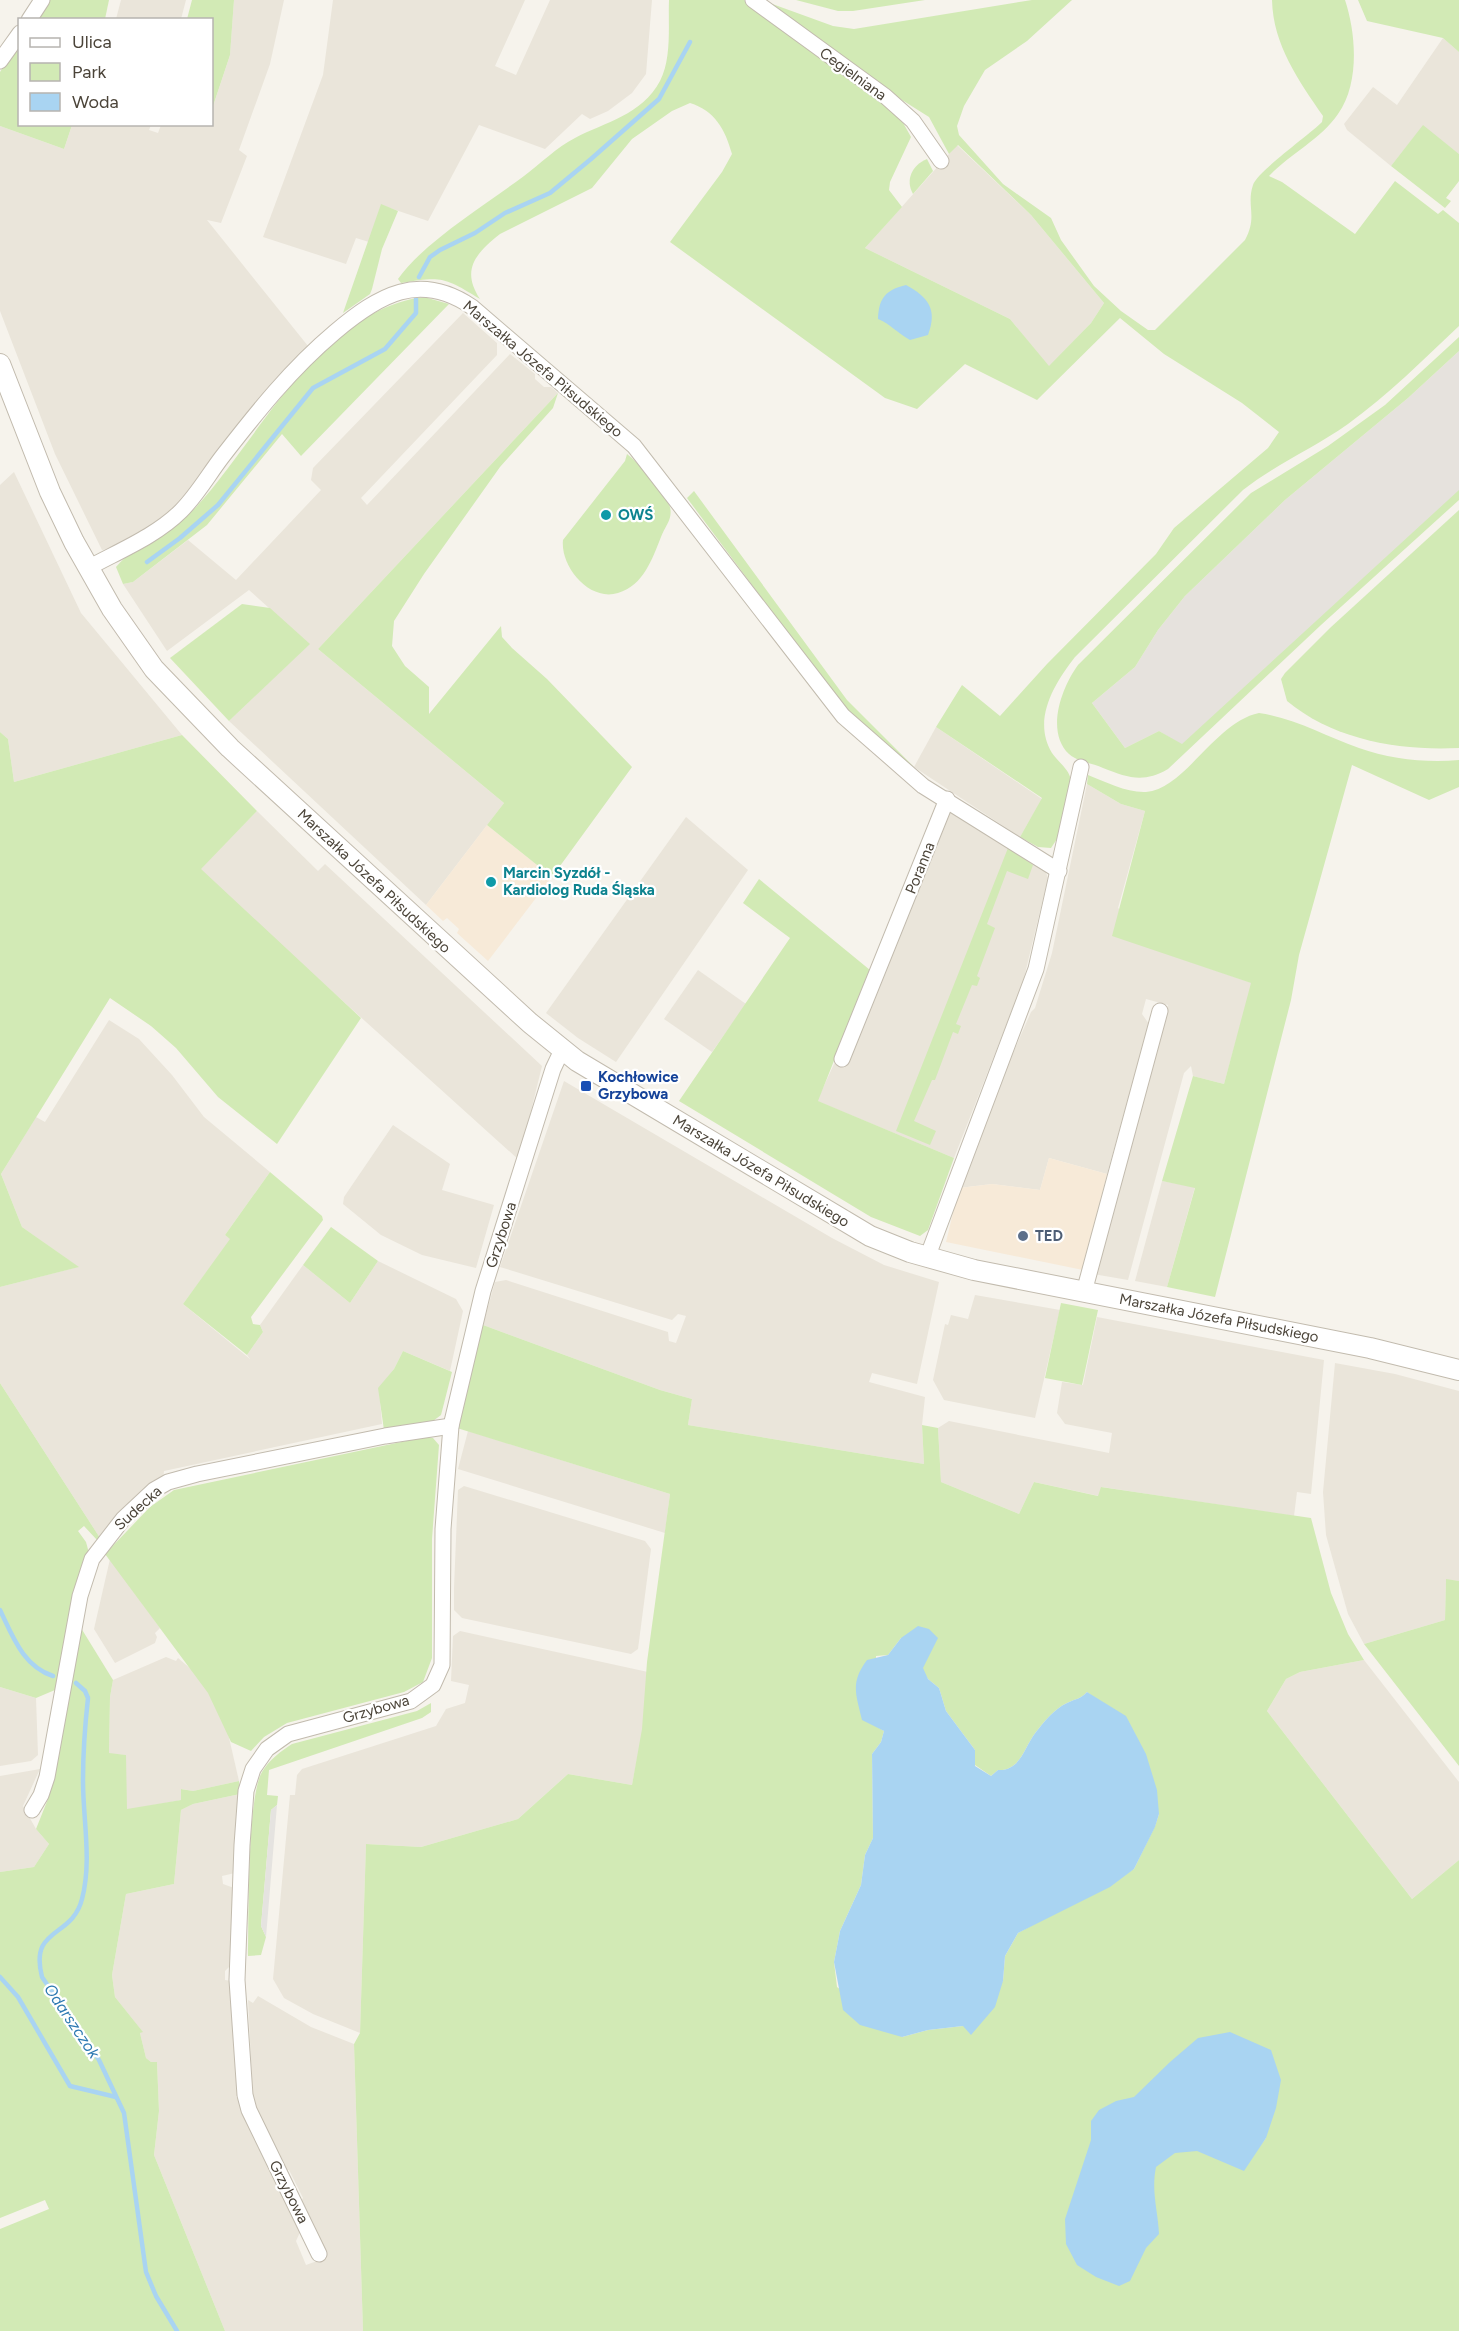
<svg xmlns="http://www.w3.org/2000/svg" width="1459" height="2331" font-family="Figtree,sans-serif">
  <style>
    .residential { fill: #eae5da }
    .commercial { fill: #f7ead8 }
    .industrial { fill: #e6e2dd }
    .green { fill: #d2eab5; fill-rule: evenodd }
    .parking { fill: #e5e3e0 }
    .water { fill: #a9d4f2 }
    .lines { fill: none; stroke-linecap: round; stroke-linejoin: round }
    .stream { stroke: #a9d4f2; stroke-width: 4.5 }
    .minor-casing { stroke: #c2bbae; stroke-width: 17 }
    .tertiary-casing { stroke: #c2bbae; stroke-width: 22 }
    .minor { stroke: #fff; stroke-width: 15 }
    .tertiary { stroke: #fff; stroke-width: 20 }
    .culture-dot { fill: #0f9aa8; stroke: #fff; stroke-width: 2 }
    .transit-dot { fill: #1a4fb4; stroke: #fff; stroke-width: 2 }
    .service-dot { fill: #5c6f8a; stroke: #fff; stroke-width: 2 }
    .labels { text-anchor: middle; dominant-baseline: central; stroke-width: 4.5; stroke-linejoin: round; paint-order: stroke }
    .street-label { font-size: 15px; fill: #4b4439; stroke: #fff }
    .culture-label { font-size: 15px; font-weight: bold; fill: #0d838f; stroke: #fff; text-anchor: start }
    .transit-label { font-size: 15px; font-weight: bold; fill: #164399; stroke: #fff; text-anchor: start }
    .service-label { font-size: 15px; font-weight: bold; fill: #4e5e75; stroke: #fff; text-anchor: start }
    .water-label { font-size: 16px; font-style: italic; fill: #2e7ab2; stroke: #fff }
  </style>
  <rect width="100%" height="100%" fill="#f6f3ec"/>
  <g class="residential">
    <path d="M121 0H186L181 19H116Z"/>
    <path d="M234 0H284L270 64 239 150 247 156 221 223 207 220 308 346 172 509 149 527 109 549 102 550 55 454 0 311V126L64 149 72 125H151L149 130 158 133 161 125 212 124V109L230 55Z"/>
    <path d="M333 0H525L495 66 516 75 550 0H652L646 74 632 93 608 111 590 119 582 114 545 149 479 125 428 221 381 205 369 242 356 238 346 264 263 237 323 75Z"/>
    <path d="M1443 38 1459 52V154L1423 126 1391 166 1347 130 1344 124 1373 87 1397 105Z"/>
    <path d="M957 145 1031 215 1104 303 1091 323 1049 367 1010 319 865 248Z"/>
    <path d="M463 313 497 343V355L361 498 367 505 510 354 535 374V379L544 387H551L558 393 318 649 504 803 426 905 229 721 309 644 249 590 167 651 123 584 133 582 188 540 236 580 321 490 311 480 313 468Z"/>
    <path d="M14 472 81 613 182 735 14 782 8 739 0 732V485Z"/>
    <path d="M936 727 1042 799 1020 837 914 767Z"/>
    <path d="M1087 784 1121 804 1145 811 1118 908 1182 959 1252 983 1224 1084 1193 1076 1191 1066 1184 1073 1128 1280 1093 1274 1168 1005 1146 999 1142 1014 1149 1024 1107 1174 1049 1158 1040 1190 992 1184 959 1188 981 1126 1031 1012 1035 1008 1052 953Z"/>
    <path d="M951 809 1045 870 1048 878 1023 982 954 1158 817 1101Z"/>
    <path d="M257 811 318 871 325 864 542 1066 519 1160 263 929 200 869Z"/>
    <path d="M686 817 748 870 616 1062 578 1038 546 1013Z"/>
    <path d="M698 970 746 1004 712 1052 664 1019Z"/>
    <path d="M109 1020 139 1039 172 1075 204 1117 270 1172 225 1235 231 1239 183 1304 250 1359 247 1355 263 1332 260 1325 303 1265 350 1303 378 1261 456 1299 463 1311 450 1371 403 1351 394 1369 379 1388 382 1424 164 1471 163 1479 100 1538 0 1383V1287L78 1267 22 1227 1 1174 36 1117 45 1122Z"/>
    <path d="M564 1081 832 1238 884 1265 939 1282 917 1384 872 1373 869 1382 925 1397 922 1425 924 1464 688 1425 692 1399 660 1390 483 1325 495 1282 506 1280 668 1332 669 1341 676 1343 686 1316 678 1314 672 1320 500 1267Z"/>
    <path d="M393 1125 450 1164 442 1190 494 1205 476 1268 422 1255 381 1235 343 1204 344 1197Z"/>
    <path d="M1162 1181 1195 1187 1167 1287 1135 1281Z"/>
    <path d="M975 1295 1060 1310 1035 1418 944 1400 933 1380 945 1324 948 1325 951 1315 968 1319Z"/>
    <path d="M1097 1317 1324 1360 1311 1494 1297 1492 1294 1516 1102 1487 1099 1496 1034 1482 1019 1514 941 1482 938 1428 949 1421 1109 1453 1112 1433 1065 1424 1057 1413 1062 1382 1083 1385Z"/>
    <path d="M1335 1363 1395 1374 1459 1391V1581L1446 1580 1445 1620 1364 1644 1348 1614 1326 1535 1323 1492Z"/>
    <path d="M468 1431 670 1494 665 1533 458 1469Z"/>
    <path d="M464 1486 645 1541 651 1549 638 1649 631 1654 462 1618 454 1610V1588L458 1490Z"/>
    <path d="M110 1559 160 1628 155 1633 157 1637 155 1643 115 1663 94 1629Z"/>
    <path d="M460 1631 648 1672 643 1729 632 1785 568 1774 518 1819 421 1847 366 1844 360 2033 313 2014 284 1998 273 1979 290 1795H295L297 1775 302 1769 436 1726 446 1709 465 1703 469 1685 451 1681 453 1636Z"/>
    <path d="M166 1657 176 1661 178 1658 192 1670 209 1693 227 1729 239 1781 193 1791 182 1789V1800L126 1810V1755L109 1754 110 1697 113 1680Z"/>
    <path d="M1364 1660 1459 1782V1860L1412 1899 1267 1711 1286 1679 1300 1672Z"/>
    <path d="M0 1687 36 1698 38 1755 31 1761 0 1766Z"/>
    <path d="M40 1769 23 1806 36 1829 49 1844 34 1867 0 1872V1776Z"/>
    <path d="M240 1794 235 1873 222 1876 223 1884 234 1888 231 1965 225 1971V1980L231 1981 239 2096H236L302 2228 296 2241 306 2265 317 2261 327 2255 300 2203 303 2198 289 2170H283L253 2101 248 2000 253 2003 258 1996 311 2027 354 2044 363 2331H225L154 2155 159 2111 157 2062H151L146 2058 140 2033 142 2031 115 1997 112 1975 126 1894 174 1884 181 1810 193 1804Z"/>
  </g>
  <g class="commercial">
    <path d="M487 825 552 877 488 961 457 933 459 929 447 918 443 921 426 905Z"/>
    <path d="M1049 1158 1107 1174 1083 1270 946 1242 959 1188 992 1184 1040 1190Z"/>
  </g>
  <path class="industrial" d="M1459 351V491L1182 745 1159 731 1125 748 1092 703 1135 667 1158 630 1185 596 1285 500 1408 398Z"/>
  <g class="green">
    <path d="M48 0H109L105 19 35 20Z"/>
    <path d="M192 0H234L230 55 212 109V20L187 19Z"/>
    <path d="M669 0H744L897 112 911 137 890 182 889 190 902 207 865 248 1010 319 1049 366 1091 323 1104 303 1031 215 958 145 949 154 929 117 902 100 761 0 833 26 854 29 1032 0H1072L1027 41 985 70 964 106 957 126 959 135 1003 184 1051 218 1061 240 1094 286 1121 311 1148 330H1155L1245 240C1258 216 1246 206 1253 185 1257 172 1309 135 1322 122L1323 116C1299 81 1273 45 1272 0H1345C1356 33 1360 83 1338 114 1321 139 1290 154 1269 176L1282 182 1355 234 1395 181 1438 214 1443 210 1459 223V326C1423 360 1388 395 1348 424 1314 448 1276 464 1243 490L1075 657C1054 684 1032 720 1052 753 1058 762 1069 769 1071 780L1057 839 1051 848 1038 847 1020 837 1042 798 936 727 962 685 1000 716 1047 664 1156 554 1174 528 1268 448 1279 432 1242 403 1164 354 1120 318 1037 400 965 364 917 409 885 398 670 242 722 172 732 154C725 129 715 111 690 103L672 111 632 139 592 188 500 234C475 254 461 270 480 299 445 277 441 276 401 283L398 279C424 242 485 205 524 176 540 164 557 147 575 138 605 122 642 115 660 81 672 58 668 25 669 0Z"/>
    <path d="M796 0H925L853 11H838Z"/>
    <path d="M1358 0H1459V52L1443 38 1367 21Z"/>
    <path d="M19 43 20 124 72 125 64 149 0 126V72Z"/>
    <path d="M1423 125 1459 154V181L1446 198 1451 201 1445 208 1391 166Z"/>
    <path d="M927 159 933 171 913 194C905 180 912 165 927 159Z"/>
    <path d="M381 204 398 211 382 249 372 289 370 294 343 313Z"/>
    <path d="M424 297 449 304 301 456 282 434 207 525 133 582 123 584 116 567C138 541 174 532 197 506 260 437 320 310 424 297Z"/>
    <path d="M1459 337V351L1408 398 1285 500 1185 596 1158 630 1135 667 1092 703 1125 748 1159 731 1182 744 1459 490V500L1321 625 1168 769C1144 783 1128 778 1103 768 1093 763 1078 762 1069 754 1045 731 1062 687 1078 665L1251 493 1328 446 1385 405Z"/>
    <path d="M558 393 553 408 500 467 424 574 394 621 392 646 405 666 429 687V714L501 626 502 637 512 648 547 679 632 767 552 877 487 825 504 803 318 649Z"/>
    <path d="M627 454C637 461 667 496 670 507 673 519 665 526 661 537 652 559 644 585 618 593 589 602 560 566 563 540L625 461Z"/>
    <path d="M694 491 847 700 914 767 891 752 838 700 687 498Z"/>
    <path d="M1459 510V748C1399 751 1334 740 1287 701L1281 679 1285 673 1330 628Z"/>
    <path d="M242 604 270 608 310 644 229 721 170 658Z"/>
    <path d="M1259 713C1295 718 1325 736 1359 748 1390 759 1426 763 1459 760V787L1429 800 1352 765 1299 955 1291 1000 1215 1297 1167 1287 1195 1188 1162 1181 1193 1076 1224 1084 1251 983 1112 936 1145 811 1121 804 1087 784 1088 775C1106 782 1127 793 1146 792 1185 789 1215 722 1259 713Z"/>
    <path d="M0 732 8 739 14 782 182 735 257 811 201 869 361 1018 277 1144 218 1097 176 1048 151 1026 110 998 1 1174 22 1227 79 1267 0 1287Z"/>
    <path d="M1008 848 1033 865 1028 879 1007 871 987 924 995 928 977 976 980 978 977 986 972 985 956 1024 961 1026 958 1034 953 1032 935 1080H932L914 1121 936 1131 930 1145 896 1131Z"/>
    <path d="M759 879 870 970 818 1101 954 1158 928 1230 920 1236 871 1217 679 1101 790 938 743 903Z"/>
    <path d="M270 1172 322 1216 323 1220 251 1317 253 1324 260 1325 263 1332 247 1355 183 1304 230 1239 225 1235Z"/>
    <path d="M331 1227 378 1261 350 1303 303 1265Z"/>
    <path d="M1061 1303 1098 1310 1082 1385 1045 1378Z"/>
    <path d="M483 1325 660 1390 692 1399 688 1425 924 1464 922 1425 938 1428 941 1482 1019 1514 1034 1482 1098 1496 1101 1487 1311 1518 1331 1593 1348 1634 1364 1660 1300 1672 1286 1679 1267 1711 1412 1899 1459 1860V2331H363L354 2044 360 2033 366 1844 421 1847 518 1819 568 1774 632 1785 642 1729 647 1662 670 1494 457 1428ZM901 1638 928 1679 939 1688 946 1711 975 1750V1765L991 1776 998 1770C1021 1771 1024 1747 1036 1732 1044 1722 1054 1709 1067 1703 1075 1699 1081 1699 1087 1692L1103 1704 1159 1814 1155 1826 1134 1869 1018 1933 1005 1956 1003 1981 963 2026 928 2030 902 2037 837 1987 834 1962 840 1931 861 1885 865 1855 873 1838 872 1754 881 1742 884 1731 874 1725 876 1656 888 1655ZM1156 2133 1266 2138 1247 2163Z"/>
    <path d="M403 1351 452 1372 441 1415 433 1421 384 1430 378 1388 394 1369Z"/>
    <path d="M0 1383 100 1538 97 1540 84 1526 78 1531 86 1542 89 1553 55 1690 36 1698 0 1687Z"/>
    <path d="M425 1437 433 1438 439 1445 432 1539V1658L423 1682 404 1692 287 1723 264 1737 251 1751 231 1742 208 1693 105 1554 150 1507 174 1490Z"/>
    <path d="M1446 1579 1459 1581V1766L1364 1644 1445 1620Z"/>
    <path d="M81 1628 113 1680 110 1697 109 1753 126 1755 127 1809 181 1800V1789L193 1791 239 1781 240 1794 193 1804 181 1810 174 1884 126 1894 112 1975 115 1997 143 2032 140 2033 146 2058 151 2062H157L159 2111 154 2155 225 2331H0V2229L49 2209 45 2200 0 2218V1872L34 1867 49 1844 36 1829 48 1799Z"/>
    <path d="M431 1703V1712L422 1718 269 1770 267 1795 278 1796 277 1805 271 1810 261 1926 266 1937 261 1955 248 1956C249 1920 247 1797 262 1772 269 1760 281 1751 292 1744L417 1711Z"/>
  </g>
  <path class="parking" d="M277 1805 266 1937 261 1926 271 1810Z"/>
  <g class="water">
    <path d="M906 285C928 297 938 309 928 335L910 340C897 333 892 325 878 319 879 297 886 290 906 285Z"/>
    <path d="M918 1626 929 1629 938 1638 923 1668 928 1679 939 1688 946 1711 975 1750V1766L991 1776 998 1770C1021 1771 1024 1747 1036 1732 1044 1722 1054 1709 1067 1703 1075 1699 1081 1699 1087 1692L1126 1716 1146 1754 1157 1790 1159 1814 1155 1827 1134 1869 1110 1887 1018 1933 1005 1956 1003 1981 995 2007 971 2035 963 2026 928 2030 902 2037 860 2025 843 2010 834 1962 840 1931 861 1885 865 1855 873 1838 872 1754 881 1742 884 1731 862 1720C856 1694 850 1683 867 1660L888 1655 901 1638Z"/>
    <path d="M1230 2032 1271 2050 1281 2080 1276 2108 1266 2138 1244 2171 1197 2151 1175 2153 1156 2167C1151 2192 1158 2210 1159 2234L1146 2248 1130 2281 1119 2286 1096 2277 1077 2265 1066 2244 1065 2219 1091 2140V2121L1099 2110 1116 2101 1134 2097 1170 2062 1198 2038Z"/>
  </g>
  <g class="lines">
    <g class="stream">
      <path d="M419 277 430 257 440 250 475 233 505 213 550 193 591 159 659 99 690 42"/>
      <path d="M147 562 180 538 218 505 313 388 385 349 416 313V299"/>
      <path d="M0 1610C13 1637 23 1666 53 1676"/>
      <path d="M76 1683 85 1691 88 1698C85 1725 83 1753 83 1781 83 1820 92 1861 82 1899 72 1939 29 1926 42 1977L99 2060 124 2113 146 2272 156 2296 177 2331"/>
      <path d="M0 1977 18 1997 70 2086 116 2097"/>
    </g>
    <defs>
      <g id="minor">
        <path d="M753 0 885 96 913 121 941 161"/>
        <path d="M29 20 42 0"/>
        <path d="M0 61 20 33"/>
        <path d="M88 568C119 551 156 536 181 511 197 495 209 474 222 457 257 412 291 369 335 332 379 295 419 271 472 307L634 446 843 716 923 786 1059 871"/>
        <path d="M842 1059 947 799"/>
        <path d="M927 1258 1036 969 1081 767"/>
        <path d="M1084 1292 1160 1011"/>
        <path d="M32 1810 41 1795 47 1777 80 1596 92 1559 123 1519 154 1490 168 1482 197 1474 385 1436 451 1426"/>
        <path d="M319 2254 249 2110 245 2095 237 1980 242 1845 246 1791 253 1769 267 1749 288 1734 411 1701 433 1685 442 1665 443 1529 451 1426 483 1291 553 1069 562 1050"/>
      </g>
      <path id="tertiary" d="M0 364 50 492 74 542 112 609 154 669 230 748 530 1023 577 1061 870 1236 910 1252 974 1270 1370 1348 1459 1370"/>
    </defs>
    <use href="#minor" class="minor-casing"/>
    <use href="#tertiary" class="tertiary-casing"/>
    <use href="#minor" class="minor"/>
    <use href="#tertiary" class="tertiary"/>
  </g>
  <g class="culture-dot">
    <circle cx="606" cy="515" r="6"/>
    <circle cx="491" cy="882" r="6"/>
  </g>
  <rect class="transit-dot" x="580" y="1080" width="12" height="12" rx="3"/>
  <circle class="service-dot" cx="1023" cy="1236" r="6"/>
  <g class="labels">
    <g class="street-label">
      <text transform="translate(853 74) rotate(36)">Cegielniana</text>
      <text transform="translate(543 369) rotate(40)">Marszałka Józefa Piłsudskiego</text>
      <text transform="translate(920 868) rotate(-68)">Poranna</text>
      <text transform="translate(374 881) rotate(43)">Marszałka Józefa Piłsudskiego</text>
      <text transform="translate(761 1171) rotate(31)">Marszałka Józefa Piłsudskiego</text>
      <text transform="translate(501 1235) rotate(-72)">Grzybowa</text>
      <text transform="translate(1219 1318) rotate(11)">Marszałka Józefa Piłsudskiego</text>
      <text transform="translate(138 1508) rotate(-42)">Sudecka</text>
      <text transform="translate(376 1709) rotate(-16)">Grzybowa</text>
      <text transform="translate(289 2192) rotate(63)">Grzybowa</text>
    </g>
    <g class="culture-label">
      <text x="618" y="515">OWŚ</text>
      <text x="503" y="873">Marcin Syzdół -<tspan x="503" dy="17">Kardiolog Ruda Śląska</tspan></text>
    </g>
    <g class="transit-label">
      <text x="598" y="1077">Kochłowice<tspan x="598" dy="17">Grzybowa</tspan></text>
    </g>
    <g class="service-label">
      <text x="1035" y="1236">TED</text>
    </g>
    <g class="water-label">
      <text transform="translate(72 2021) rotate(56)">Odarszczok</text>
    </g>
  </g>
  <rect x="18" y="18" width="195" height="108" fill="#ffffff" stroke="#b7b4b0" stroke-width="1.5"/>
  <rect x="30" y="38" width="30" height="9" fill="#ffffff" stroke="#b7b4b0" stroke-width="1.5"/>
  <text x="72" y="48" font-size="18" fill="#4b4439">Ulica</text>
  <rect x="30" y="63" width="30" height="18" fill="#d2eab5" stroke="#b7b4b0" stroke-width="1.5"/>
  <text x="72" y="78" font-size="18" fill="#4b4439">Park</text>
  <rect x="30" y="93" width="30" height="18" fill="#a9d4f2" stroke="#b7b4b0" stroke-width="1.5"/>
  <text x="72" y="108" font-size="18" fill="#4b4439">Woda</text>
</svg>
